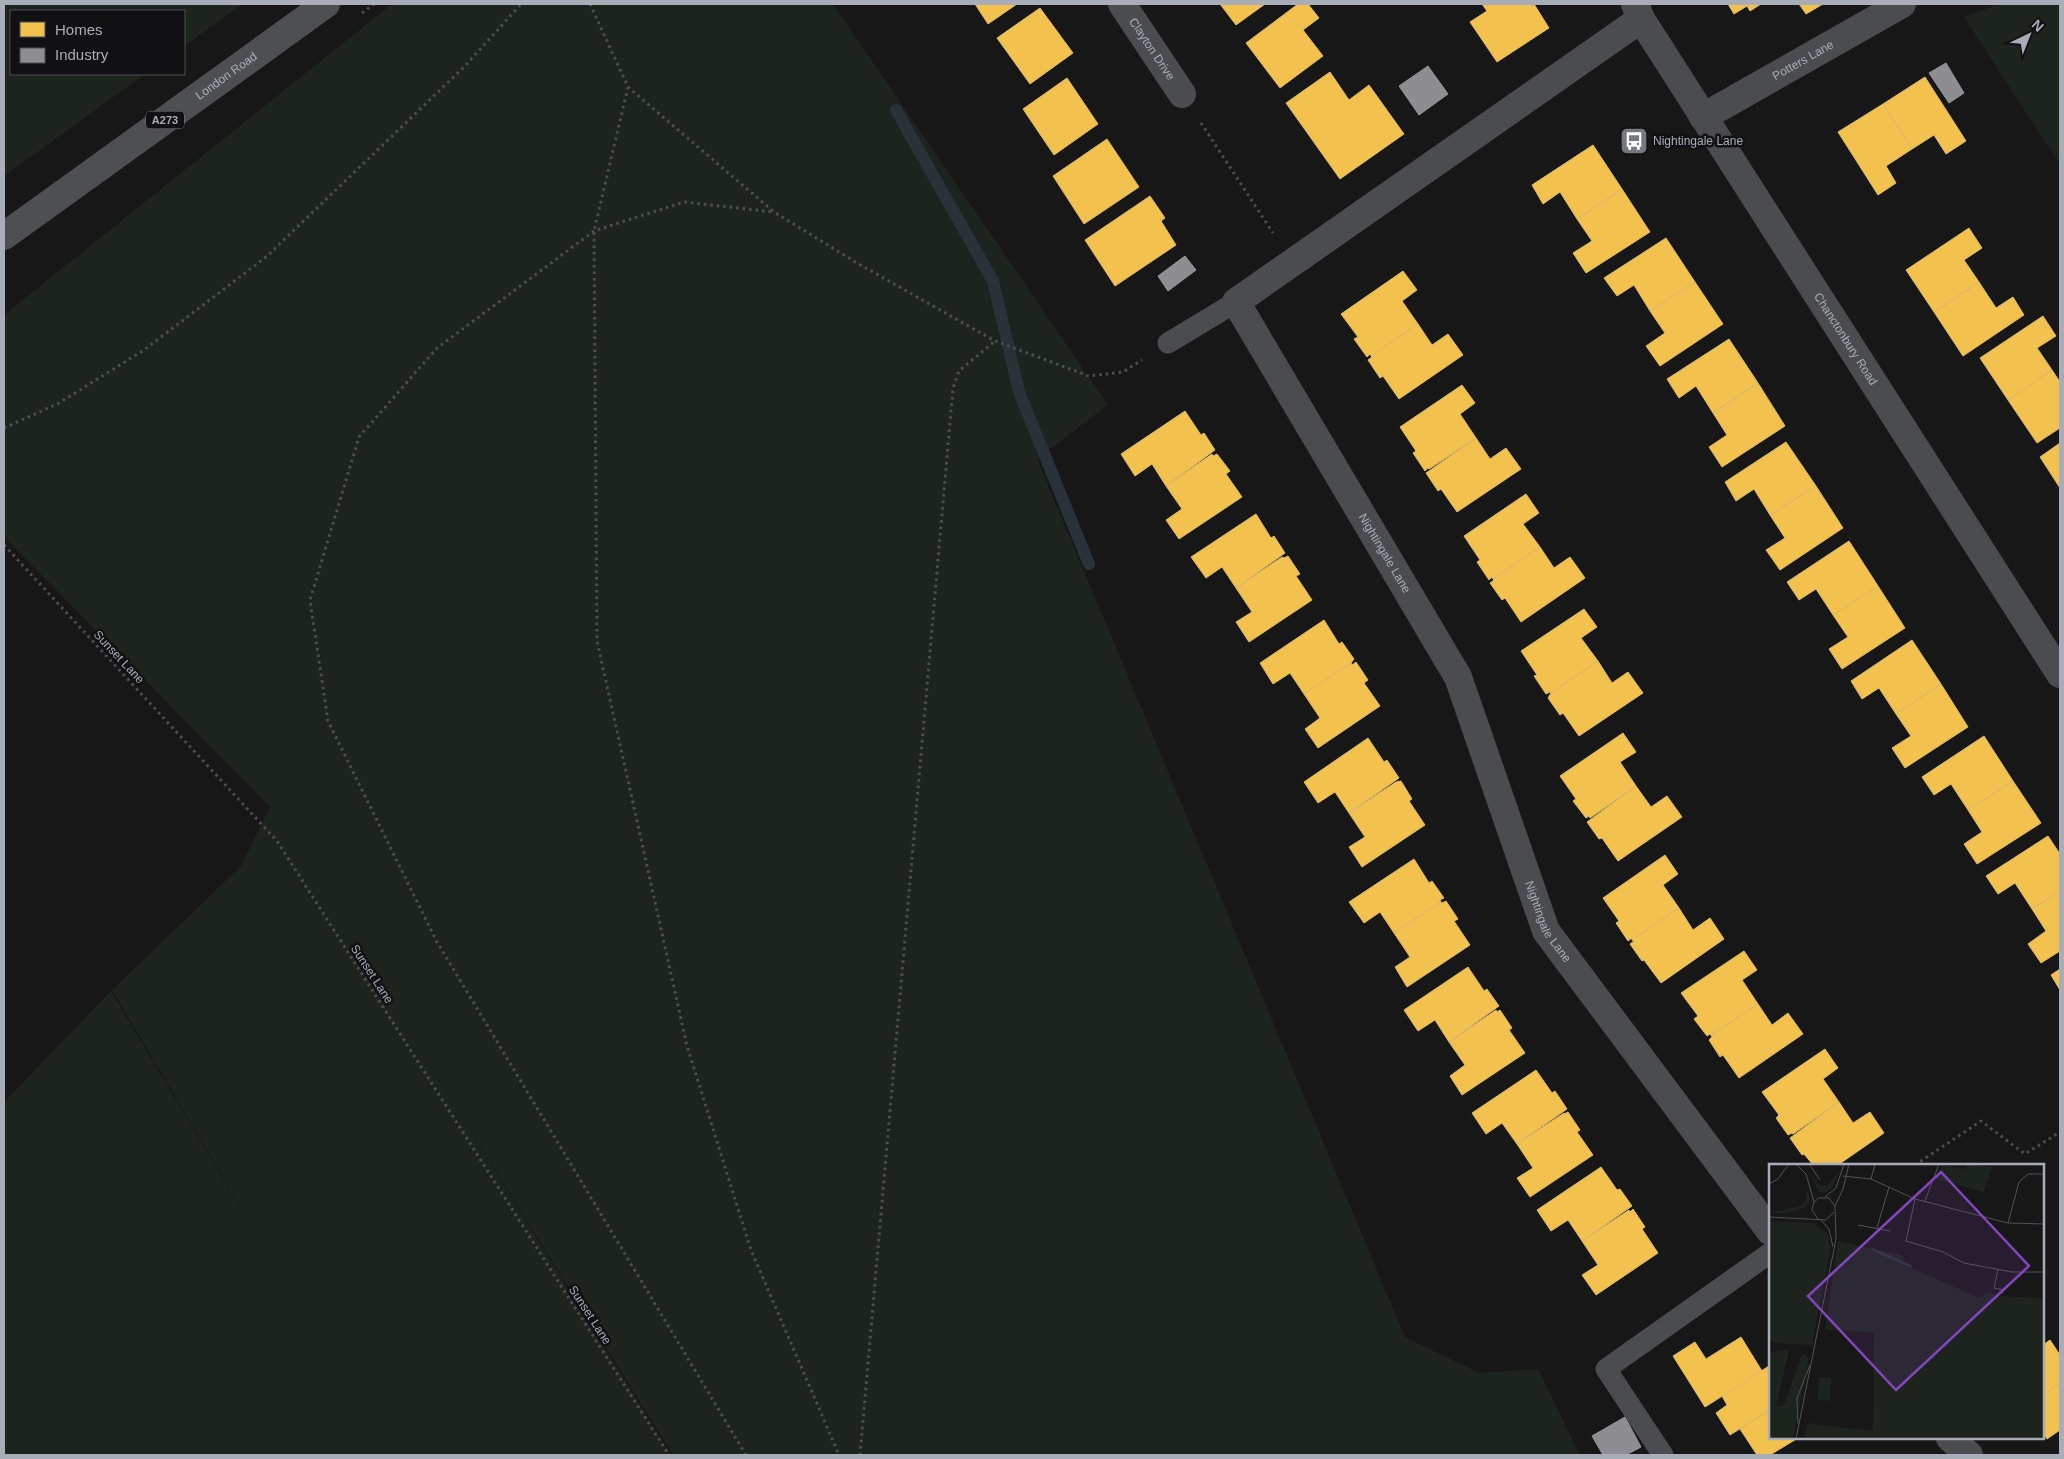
<svg xmlns="http://www.w3.org/2000/svg" width="2064" height="1459" font-family="Arial,sans-serif">
  <style>
    .green { fill: #1d241e }
    .homes { fill: #f2c14e; stroke: #dcbb6e }
    .industry { fill: #8d8d92; stroke: #95979d }
    .lines { fill: none; stroke-linecap: round; stroke-linejoin: round }
    .stream { stroke: #2a3239; stroke-width: 12 }
    .path { stroke: #4d4e52; stroke-width: 3; stroke-dasharray: 2.5 4; stroke-linecap: butt }
    .lane { stroke: #4b4c50; stroke-width: 21 }
    .street { stroke: #4b4c50; stroke-width: 28 }
    .primary { stroke: #4d4f52; stroke-width: 28 }
    .labels { text-anchor: middle; dominant-baseline: central; stroke-width: 5; stroke-linejoin: round; paint-order: stroke }
    .shield { fill: #111113; stroke: #7b7e86; stroke-width: 1 }
    .shield-label { font-size: 11px; font-weight: bold; fill: #a8adb8 }
    .street-label { font-size: 12px; fill: #a8adb8; stroke: #111113 }
    .poi-label { font-size: 12px; fill: #a8adb8; stroke: #111113; text-anchor: start }
    .inset-river { fill: none; stroke: #2a3239; stroke-width: 2.5 }
    .inset-road { fill: none; stroke: #515357; stroke-width: 1 }
    .view { fill: #8446be; fill-opacity: 0.15; stroke: #8446be; stroke-width: 2.5 }
    .inset-edge { fill: none; stroke: #a8adb8; stroke-width: 2.5 }
  </style>
  <rect width="100%" height="100%" fill="#171717"/>
  <g class="green">
    <path d="M4 4H242L184 46V11H11V74H145L4 176Z"/>
    <path d="M392 4H833L1108 405 1037 459 1405 1337 1479 1373 1538 1369 1580 1455H673L392 1004 671 1455H4V1102L111 991 319 1340 112 990 241 866 270 807 4 537V315Z"/>
    <path d="M1999 4H2060V165L1964 17Z"/>
  </g>
  <g class="homes">
    <path d="M975 4H1017L988 24Z"/>
    <path d="M1220 4H1265L1236 25Z"/>
    <path d="M1298 4H1308L1319 18 1303 30 1323 56 1280 88 1246 43Z"/>
    <path d="M1482 4H1529L1531 6 1534 4 1549 28 1497 62 1470 22 1487 11Z"/>
    <path d="M1728 4H1761L1750 11 1747 6 1734 14Z"/>
    <path d="M1799 4H1823L1806 14Z"/>
    <path d="M1040 8 1073 53 1030 84 997 38Z"/>
    <path d="M1330 72 1349 100 1369 85 1404 134 1340 179 1286 103Z"/>
    <path d="M1925 77 1966 141 1946 154 1934 135 1912 149 1883 104Z"/>
    <path d="M1067 78 1098 124 1054 155 1023 109Z"/>
    <path d="M1883 104 1912 149 1886 166 1896 183 1878 195 1838 132Z"/>
    <path d="M1107 139 1139 187 1084 224 1053 176Z"/>
    <path d="M1593 145 1622 189 1577 219 1560 192 1543 204 1532 185Z"/>
    <path d="M1622 189 1650 232 1586 273 1573 253 1592 241 1577 219Z"/>
    <path d="M1150 196 1165 218 1161 221 1176 245 1115 286 1085 240Z"/>
    <path d="M1969 228 1982 248 1964 260 1979 282 1934 312 1906 270Z"/>
    <path d="M1666 238 1695 282 1650 311 1634 285 1617 296 1604 278Z"/>
    <path d="M1403 271 1417 290 1402 301 1418 324 1371 356 1370 354 1367 357 1354 339 1358 337 1341 314Z"/>
    <path d="M1695 282 1723 324 1660 366 1646 346 1665 333 1650 311Z"/>
    <path d="M1979 282 1996 308 2013 297 2024 315 1963 356 1934 312Z"/>
    <path d="M2043 316 2056 336 2037 348 2052 370 2008 400 1980 358Z"/>
    <path d="M1418 324 1432 345 1448 334 1463 355 1399 399 1383 376 1380 378 1368 360 1372 357 1371 356Z"/>
    <path d="M1729 339 1758 383 1713 413 1696 386 1679 398 1667 379Z"/>
    <path d="M2052 370 2060 382V428L2037 443 2008 400Z"/>
    <path d="M1758 383 1785 426 1722 467 1709 447 1727 435 1713 413Z"/>
    <path d="M1462 385 1475 403 1460 414 1476 438 1429 469 1428 468 1425 471 1413 453 1416 451 1400 427Z"/>
    <path d="M1185 411 1201 435 1204 433 1215 450 1166 486 1152 464 1135 476 1121 454Z"/>
    <path d="M1476 438 1490 459 1506 448 1521 469 1457 512 1441 489 1438 491 1426 473Z"/>
    <path d="M1786 442 1816 486 1770 515 1754 489 1736 501 1725 482Z"/>
    <path d="M2060 443V488L2040 457Z"/>
    <path d="M1212 454 1213 456 1217 454 1230 471 1226 474 1242 497 1179 539 1166 520 1182 509 1166 486Z"/>
    <path d="M1816 486 1843 528 1780 570 1766 550 1785 538 1770 515Z"/>
    <path d="M1526 494 1539 513 1523 524 1540 547 1493 579 1492 577 1489 580 1477 562 1480 560 1464 536Z"/>
    <path d="M1256 514 1271 538 1274 536 1285 553 1236 588 1222 567 1206 578 1191 557Z"/>
    <path d="M1849 541 1878 586 1833 615 1816 589 1799 600 1787 582Z"/>
    <path d="M1540 547 1554 568 1570 557 1585 578 1521 622 1505 598 1502 600 1490 583 1494 580 1493 579Z"/>
    <path d="M1288 556 1300 574 1296 576 1312 600 1249 642 1236 622 1252 612 1236 588 1282 557 1284 558Z"/>
    <path d="M1878 586 1905 628 1842 669 1829 649 1848 637 1833 615Z"/>
    <path d="M1584 609 1597 627 1581 638 1598 661 1551 693 1550 692 1546 694 1534 676 1537 675 1521 651Z"/>
    <path d="M1324 620 1339 644 1342 642 1354 659 1351 663 1304 694 1290 673 1273 684 1260 663Z"/>
    <path d="M1912 640 1941 684 1896 714 1879 688 1862 699 1851 681Z"/>
    <path d="M1598 661 1612 683 1628 672 1643 693 1579 736 1563 713 1560 715 1548 698 1551 693Z"/>
    <path d="M1356 662 1368 680 1364 683 1380 706 1318 748 1305 729 1320 718 1304 694 1351 663 1352 665Z"/>
    <path d="M1941 684 1968 727 1905 768 1892 748 1911 736 1896 714Z"/>
    <path d="M1623 733 1636 752 1620 762 1636 786 1590 818 1589 816 1586 818 1573 801 1576 799 1560 776Z"/>
    <path d="M1984 736 2013 781 1968 810 1951 784 1934 795 1922 777Z"/>
    <path d="M1368 738 1384 762 1387 760 1399 778 1349 813 1335 792 1318 803 1304 782Z"/>
    <path d="M1401 781 1412 799 1409 801 1425 825 1362 867 1349 847 1365 837 1349 813 1396 782Z"/>
    <path d="M2013 781 2041 823 1977 864 1964 844 1982 832 1968 810Z"/>
    <path d="M1636 786 1651 807 1667 796 1682 817 1618 861 1602 838 1599 839 1587 822Z"/>
    <path d="M2048 836 2060 854V891L2032 909 2015 883 1998 894 1986 876Z"/>
    <path d="M1665 855 1678 874 1663 885 1679 908 1632 940V938L1628 941 1616 923 1619 921 1603 898Z"/>
    <path d="M1414 859 1429 883 1432 881 1444 898 1440 900 1441 902 1394 933 1380 912 1364 923 1349 902Z"/>
    <path d="M2060 891V951L2041 963 2028 944 2046 931 2032 909Z"/>
    <path d="M1446 901 1458 919 1454 921 1470 945 1407 987 1395 967 1410 957 1394 933 1441 902 1442 903Z"/>
    <path d="M1679 908 1693 930 1710 918 1724 939 1661 983 1644 960 1642 961 1630 944 1634 941 1632 940Z"/>
    <path d="M1744 951 1757 970 1742 980 1758 1004 1711 1035 1710 1034 1707 1036 1694 1019 1698 1016 1681 993Z"/>
    <path d="M1468 967 1484 991 1487 989 1499 1006 1449 1042 1435 1020 1418 1031 1404 1010Z"/>
    <path d="M2060 969V990L2051 975Z"/>
    <path d="M1758 1004 1772 1025 1788 1013 1803 1034 1739 1078 1723 1055 1720 1057 1709 1040 1712 1037 1711 1035Z"/>
    <path d="M1496 1010 1497 1012 1500 1010 1512 1028 1509 1030 1525 1053 1462 1095 1450 1076 1465 1065 1449 1042Z"/>
    <path d="M1825 1049 1838 1068 1823 1079 1839 1102 1793 1134 1792 1133 1788 1135 1776 1118 1779 1115 1762 1092Z"/>
    <path d="M1536 1070 1552 1093 1555 1091 1567 1109 1517 1144 1502 1123 1486 1134 1472 1113Z"/>
    <path d="M1839 1102 1853 1123 1870 1112 1884 1133 1838 1165H1813L1804 1154 1802 1155 1790 1138Z"/>
    <path d="M1568 1112 1580 1130 1577 1132 1593 1155 1530 1197 1517 1178 1533 1168 1517 1144 1564 1113V1114Z"/>
    <path d="M1601 1167 1617 1190 1620 1189 1632 1206 1582 1241 1568 1220 1551 1231 1537 1210Z"/>
    <path d="M1633 1209 1645 1227 1642 1229 1658 1253 1596 1295 1582 1275 1598 1265 1582 1241 1629 1210 1630 1212Z"/>
    <path d="M1741 1337 1762 1371 1705 1407 1673 1356 1695 1342 1706 1359Z"/>
    <path d="M2050 1340 2060 1355V1383L2043 1395V1345Z"/>
    <path d="M1769 1366 1770 1410 1730 1435 1716 1413 1727 1405 1722 1396Z"/>
    <path d="M2060 1383V1430L2047 1439 2043 1433V1395Z"/>
    <path d="M1770 1410V1438H1798L1770 1455H1757L1740 1429Z"/>
  </g>
  <g class="industry">
    <path d="M1946 63 1964 93 1949 103 1929 73Z"/>
    <path d="M1428 66 1448 94 1419 115 1399 86Z"/>
    <path d="M1185 256 1196 270 1168 291 1158 276Z"/>
    <path d="M1625 1417 1641 1447 1626 1455H1603L1592 1436Z"/>
  </g>
  <g class="lines">
    <path class="stream" d="M896 110 993 281 1019 392 1089 564"/>
    <g class="path">
      <path d="M590 4 628 87 774 212 857 263 995 341 1089 376 1123 372 1142 360"/>
      <path d="M362 13 374 4"/>
      <path d="M628 87 594 231 597 641 687 1046 751 1250 839 1455"/>
      <path d="M1201 123 1273 233"/>
      <path d="M4 428 59 403 144 350 266 257 465 66 521 4"/>
      <path d="M4 545 277 841 669 1455"/>
      <path d="M1915 1165 1981 1121 2025 1154 2060 1132"/>
      <path d="M746 1455 437 942 328 721 310 600 359 437 437 348 594 231 684 202 774 212"/>
      <path d="M860 1455 953 388 959 371 995 341"/>
    </g>
    <g class="lane">
      <path d="M1168 343 1236 302"/>
      <path d="M1663 1455 1606 1369 1770 1253"/>
    </g>
    <g class="street">
      <path id="s1" d="M1122 4 1182 94"/>
      <path id="s2" d="M1635 4 1641 19 2060 674"/>
      <path id="s3" d="M1641 19 1236 302 1458 677 1546 931 1770 1231"/>
      <path id="s4" d="M1703 117 1902 4"/>
      <path d="M1950 1438 1969 1455"/>
    </g>
    <path class="primary" id="s5" d="M4 236 326 4"/>
  </g>
  <defs>
    <symbol id="bus-square" viewBox="-11 -11 22 22"><rect x="-9" y="-9" width="18" height="18" rx="4" fill="#757880" stroke="#111113"/><path d="M-5-6H5V4H4V6H2V4H-2V6H-4V4H-5ZM-3.5-4V0h7V-4ZM-3.5 1.2v1.5H-2V1.2ZM2 1.2v1.5H3.5V1.2Z" fill="#fff"/></symbol>
  </defs>
  <g fill-rule="evenodd">
    <use href="#bus-square" x="1618" y="125" width="32" height="32"/>
  </g>
  <g class="labels">
    <rect class="shield" x="146" y="111.5" width="38" height="17" rx="4"/>
    <g class="shield-label">
      <text x="165" y="120">A273</text>
    </g>
    <g class="street-label">
      <text stroke="none"><textPath href="#s1" startOffset="54">Clayton Drive</textPath></text>
      <text stroke="none"><textPath href="#s4" startOffset="115">Potters Lane</textPath></text>
      <text stroke="none"><textPath href="#s5" startOffset="274">London Road</textPath></text>
      <text stroke="none"><textPath href="#s2" startOffset="396">Chanctonbury Road</textPath></text>
      <text stroke="none"><textPath href="#s3" startOffset="786">Nightingale Lane</textPath></text>
      <text transform="translate(119 657) rotate(47)">Sunset Lane</text>
      <text stroke="none"><textPath href="#s3" startOffset="1191">Nightingale Lane</textPath></text>
      <text transform="translate(372 974) rotate(57)">Sunset Lane</text>
      <text transform="translate(590 1315) rotate(57)">Sunset Lane</text>
    </g>
    <g class="poi-label">
      <text x="1653" y="141">Nightingale Lane</text>
    </g>
  </g>
  <g transform="translate(1769 1164)">
    <rect width="275" height="275" fill="#171717"/>
    <path d="M199 0 223 3 215 28 167 15 174 1 196 5ZM70 7 63 24 56 29 50 28 42 11 51 21H59ZM37 24 41 35 37 43 19 49H0L32 42 37 37ZM0 57 44 59 59 70 61 86 43 181 6 179 0 175ZM69 77 135 92 134 100 210 134 220 128 230 132 275 134V275H35L39 259 104 267 105 168 56 166ZM20 186 7 243 15 241 33 190 40 193 24 275H0V188ZM50 213 62 214 61 237 48 236Z" fill="#1d241e"/>
    <path class="inset-river" d="M103 85 143 103"/>
    <path class="inset-road" d="M27 0 37 10 45 38M40 0 51 16M74 12 102 15 146 35 239 59 275 60M102 15 106 0M0 20 9 15 20 0M56 33 67 24 75 0M146 35 137 77 174 88 195 99 243 108H275M156 37 170 0M66 42 74 25 80 0M0 53 57 56 65 48M52 56 60 65 64 83M239 59 250 18 259 10H275M89 61 121 67M108 64 120 23M229 105 225 124 234 126 233 130M29 260 28 234 41 201M27 275 67 75 66 42 60 34H50L45 38 43 46 49 55"/>
    <path class="view" d="M172 8 260 102 127 226 39 132Z"/>
    <rect width="275" height="275" class="inset-edge"/>
  </g>
  <rect width="2064" height="1459" fill="none" stroke="#a8adb8" stroke-width="10"/>
  <rect x="10" y="10" width="175" height="65" fill="#111113" stroke="#4d4f55"/>
  <rect x="20" y="22" width="25" height="15" fill="#f2c14e" stroke="#4d4f55"/>
  <text x="55" y="35" font-size="15" fill="#a8adb8">Homes</text>
  <rect x="20" y="48" width="25" height="15" fill="#8d8d92" stroke="#4d4f55"/>
  <text x="55" y="60" font-size="15" fill="#a8adb8">Industry</text>
  <g transform="translate(2029 35) rotate(43)" stroke="#111113" stroke-width="4" paint-order="stroke">
  <path d="M0-4L9 19L0 12L-9 19Z" fill="#a8adb8"/>
  <text y="-8" font-size="14" font-weight="bold" text-anchor="middle" fill="#a8adb8">N</text>
  </g>
</svg>
